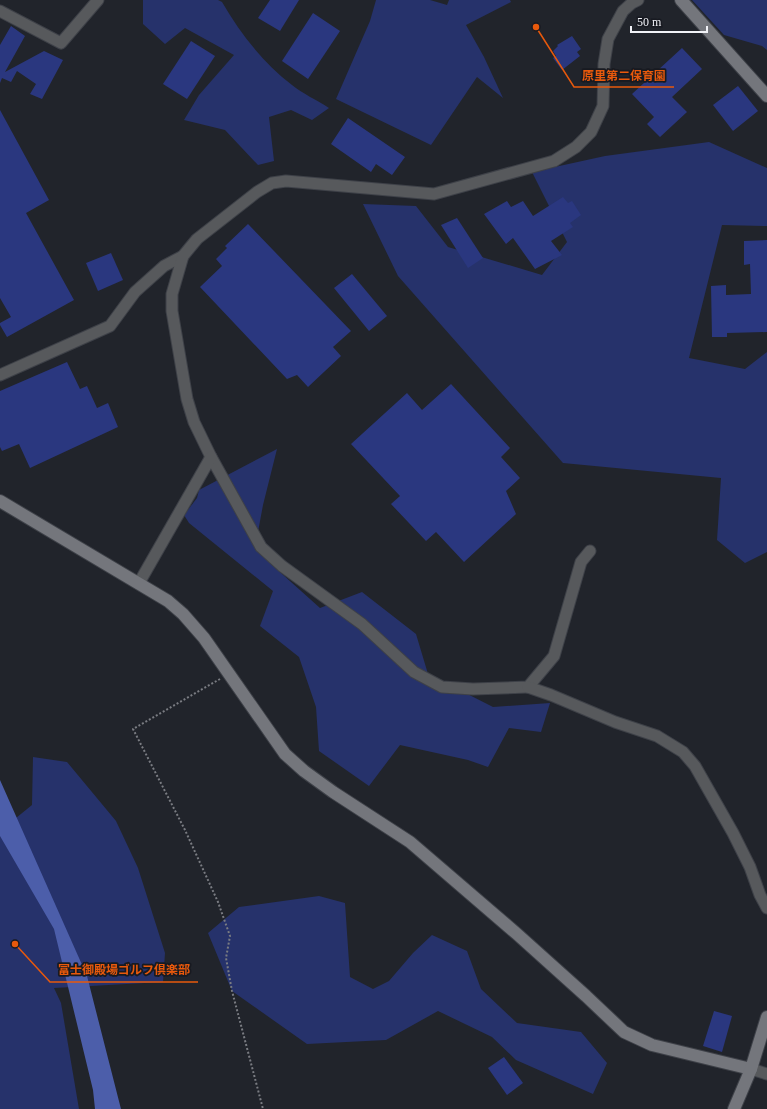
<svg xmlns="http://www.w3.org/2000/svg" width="767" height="1109" font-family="'Times New Roman','Noto Sans JP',serif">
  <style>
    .green { fill: #26326b }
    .water { fill: #4c5eaa }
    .building { fill: #2a377f }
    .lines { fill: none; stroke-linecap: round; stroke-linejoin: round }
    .street-casing { stroke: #3e4148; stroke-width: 13 }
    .secondary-casing { stroke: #3e4148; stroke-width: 14 }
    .path { stroke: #7a7c82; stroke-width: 2; stroke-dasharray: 2 2; stroke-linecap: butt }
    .street { stroke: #57595c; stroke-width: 11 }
    .secondary { stroke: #74767c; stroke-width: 12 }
    .leader { fill: none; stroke: #e8590c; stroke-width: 1.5 }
    .callout-dot { fill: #e8590c; stroke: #181a21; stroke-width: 1.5 }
    .callout-label { font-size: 12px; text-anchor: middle; font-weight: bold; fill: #e8590c; stroke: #181a21; stroke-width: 3.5; stroke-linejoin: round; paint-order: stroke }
  </style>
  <rect width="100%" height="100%" fill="#21242b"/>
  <g class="green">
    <path d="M143 0H218L222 2C240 33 263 63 292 85 303 94 317 100 329 108L312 120 291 110 269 117 274 161 258 165 225 130 184 120 199 95 234 55 185 28 165 44 143 24Z"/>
    <path d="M376 0H430L447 5 449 0H510L511 2 466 25 484 57 503 98 477 77 431 145 336 99 370 21Z"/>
    <path d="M692 0H767V50L762 46 724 35Z"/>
    <path d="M709 142 767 168V226L722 225 689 358 745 369 767 352V552L745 563 717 540 721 478 563 463 398 276 363 204 416 206 448 247 542 275 567 242 532 172 605 156Z"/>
    <path d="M277 449 263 505 255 548 272 565 320 608 362 592 416 634 428 674 493 707 550 703 541 732 509 728 488 767 468 760 400 745 369 786 319 751 316 707 299 657 260 626 273 591 189 523 184 515 197 498 199 490Z"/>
    <path d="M33 757 67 762 116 821 138 868 165 953 163 982 54 988 61 1003 79 1109H0V831L32 805Z"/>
    <path d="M319 896 345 903 350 977 373 989 389 981 413 953 432 935 467 951 481 989 517 1023 581 1032 607 1063 593 1094 516 1060 492 1037 438 1011 386 1040 307 1044 232 991 208 933 239 907Z"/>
  </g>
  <path class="water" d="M0 780 87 976 121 1109H95L93 1090 54 929 0 836Z"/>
  <g class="building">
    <path d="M270 0H299L280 31 258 18Z"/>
    <path d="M313 13 340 31 308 79 282 61Z"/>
    <path d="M11 26 25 36 5 72 44 51 63 60 42 99 30 94 36 84 17 71 11 82 2 78 0 83V45Z"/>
    <path d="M572 36 581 49 577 52 580 56 562 70 553 58 556 56 553 51 558 46 557 45Z"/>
    <path d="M191 41 215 56 187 99 163 84Z"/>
    <path d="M682 48 702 69 672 97 687 112 660 137 647 124 654 117 632 94Z"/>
    <path d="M738 86 758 111 733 131 713 105Z"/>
    <path d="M0 110 49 200 26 213 74 300 7 337 0 325V323L11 317 0 298Z"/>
    <path d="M348 118 405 157 392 175 376 164 371 172 331 144Z"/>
    <path d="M563 197 568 203 572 201 581 215 570 223 573 227 551 241 562 255 535 269 513 238 506 244 484 214 507 201 511 207 523 201 533 216Z"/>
    <path d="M457 218 483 258 468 268 441 225Z"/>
    <path d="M248 224 351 331 333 347 341 356 308 387 297 375 287 379 200 287 222 266 216 259 227 248 225 246Z"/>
    <path d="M767 240V332L727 333V337H712L711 286 726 285V295L751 294 750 264 744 265V241Z"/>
    <path d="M111 253 123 280 98 291 86 263Z"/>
    <path d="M352 274 387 316 369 331 334 288Z"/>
    <path d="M67 362 80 389 87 386 97 408 108 403 118 427 30 468 19 444 2 451 0 447V391Z"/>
    <path d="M451 384 510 448 501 457 520 478 506 491 516 514 464 562 436 532 426 541 391 504 400 496 351 444 407 393 422 410Z"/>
    <path d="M714 1011 732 1016 722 1052 703 1046Z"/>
    <path d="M504 1057 523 1083 507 1095 488 1068Z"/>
  </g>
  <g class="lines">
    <defs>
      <g id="street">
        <path d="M0 11 61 43 98 0"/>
        <path d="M0 375 110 326 135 292 164 266 183 256"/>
        <path d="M590 551 581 562 554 656 528 687 473 689 442 687 414 672 362 624 282 566 261 547 211 457 194 422 187 399 172 311V294L183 256 197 239 257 192 272 183 286 181 434 194 554 161 576 147 591 132 603 106 604 64 608 39 623 11 632 3 638 0"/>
        <path d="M139 583 211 457"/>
        <path d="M528 687 551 695 615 722 657 736 683 752 695 766 733 833 750 867 760 895 767 908"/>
        <path d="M751 1069 767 1074"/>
      </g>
      <g id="secondary">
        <path d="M681 0 767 96"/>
        <path d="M0 501 168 601 183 614 204 638 285 754 304 771 333 792 410 842 517 934 586 996 624 1032 652 1045 751 1069"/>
        <path d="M734 1109 751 1069 767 1017"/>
      </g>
    </defs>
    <use href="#street" class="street-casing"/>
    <use href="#secondary" class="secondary-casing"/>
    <path class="path" d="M220 679 133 729 185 830 218 902 230 936 226 958 232 991 263 1109"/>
    <use href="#street" class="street"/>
    <use href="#secondary" class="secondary"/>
  </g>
  <path class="leader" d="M536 27L574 87H674M15 944L50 982H198"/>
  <g class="callout-dot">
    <circle cx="536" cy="27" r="4"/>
    <circle cx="15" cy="944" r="4"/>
  </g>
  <g class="callout-label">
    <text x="624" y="80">原里第二保育園</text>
    <text x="124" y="974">富士御殿場ゴルフ倶楽部</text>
  </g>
  <path d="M631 26v6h76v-6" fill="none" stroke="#f1f2f7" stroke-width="2"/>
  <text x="637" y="26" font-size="12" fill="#f1f2f7" stroke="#181a21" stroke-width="3" paint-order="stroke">50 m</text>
</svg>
